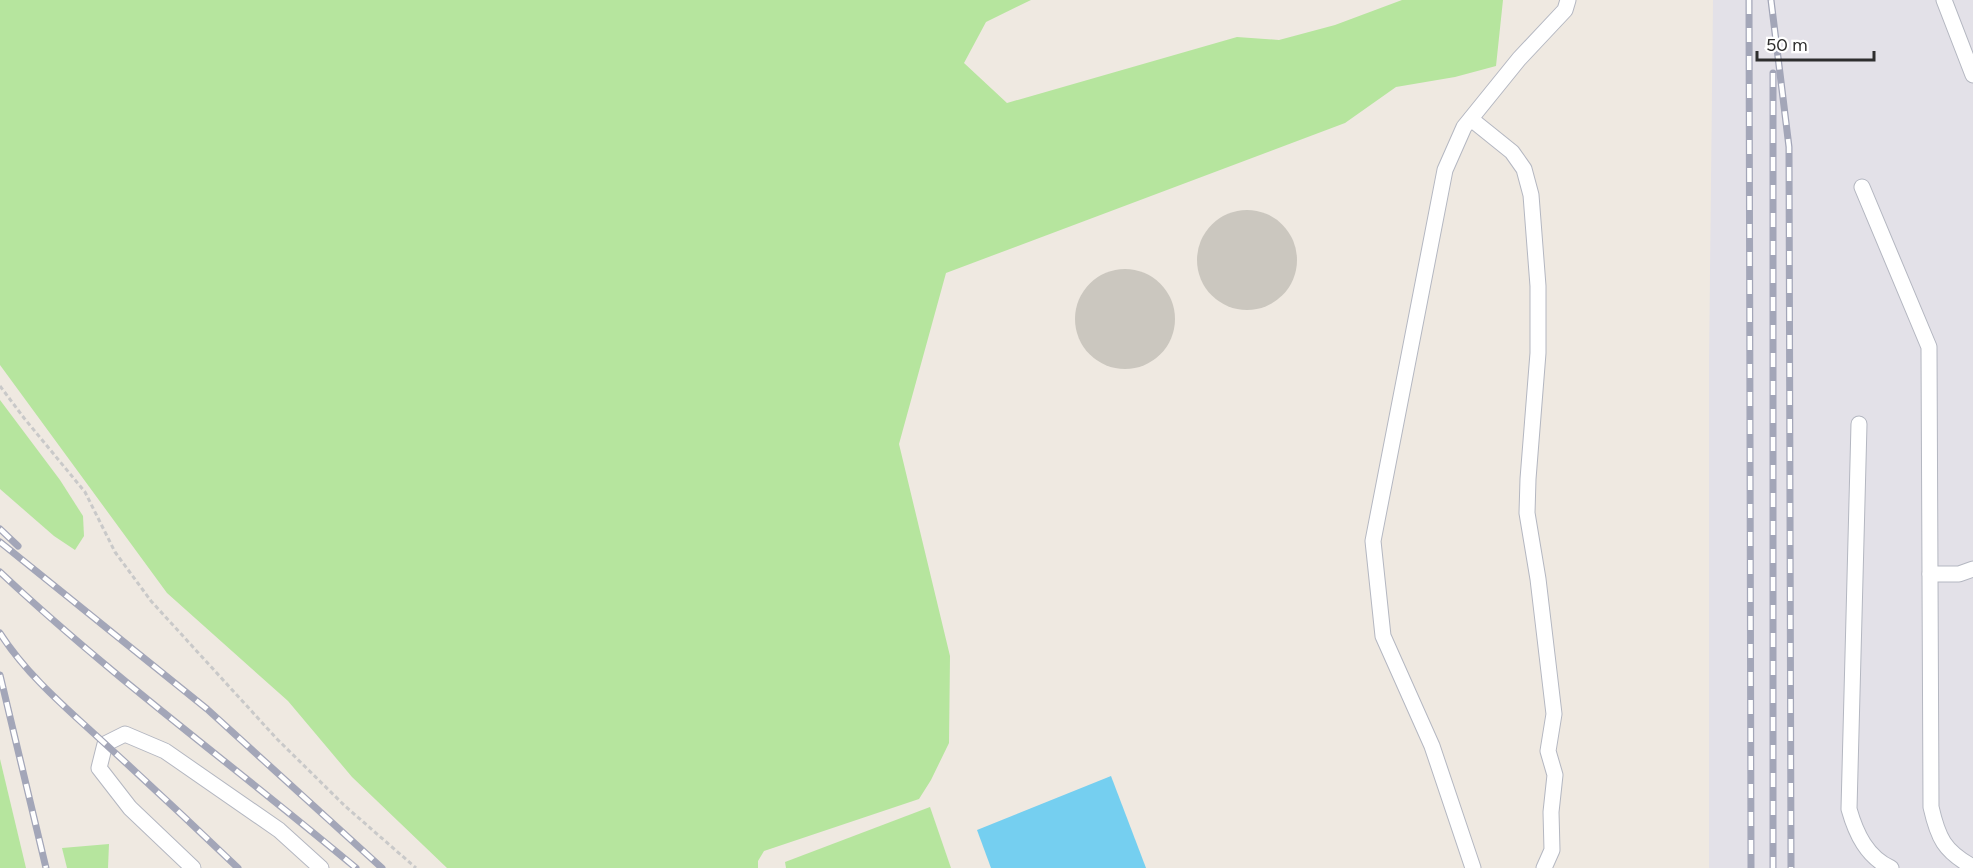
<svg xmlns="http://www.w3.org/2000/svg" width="1973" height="868" font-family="Figtree,sans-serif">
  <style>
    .industrial { fill: #e3e1e8 }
    .green { fill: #b6e59e }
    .water { fill: #75cff0 }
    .building { fill: #cbc7bf }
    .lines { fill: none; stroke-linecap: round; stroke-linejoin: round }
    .minor-casing { stroke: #b4b7c1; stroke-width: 17 }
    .path { stroke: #c9c9c9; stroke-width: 3; stroke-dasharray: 4.5 3; stroke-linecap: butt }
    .minor { stroke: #fff; stroke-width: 15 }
    .rail-casing { stroke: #a3a6b8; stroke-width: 7 }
    .rail { stroke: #fff; stroke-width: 4.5; stroke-dasharray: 14; stroke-linecap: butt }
  </style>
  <rect width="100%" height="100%" fill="#efe9e1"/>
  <path class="industrial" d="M1713 0H1973V868H1709V364Z"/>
  <g class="green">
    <path d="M0 0H1031L986 22 964 63 1007 103 1237 37 1279 40 1335 25 1402 0H1503L1496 66 1455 77 1396 87 1345 123 946 273 899 444 950 656 949 743 931 780 919 799 764 851 758 861V868H447L352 777 288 701 167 593 0 365Z"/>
    <path d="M0 400 60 480 83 516 84 536 75 550 54 536 0 489Z"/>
    <path d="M0 759 26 868H0Z"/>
    <path d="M930 807 951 868H786L785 862Z"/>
    <path d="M109 844 108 868H67L62 848Z"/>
  </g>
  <path class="water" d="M1111 776 1146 868H991L977 830Z"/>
  <g class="building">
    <circle cx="1247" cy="260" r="50"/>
    <circle cx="1125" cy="319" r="50"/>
  </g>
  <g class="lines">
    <defs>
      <g id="minor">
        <path d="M1944 0 1973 75"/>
        <path d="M1471 119 1512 152 1524 169 1531 195 1538 286V353L1528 479 1527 513 1538 579 1554 714 1548 751 1555 775 1551 812 1552 850 1544 868"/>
        <path d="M1862 187 1929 347 1931 807C1938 838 1944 851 1973 867"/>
        <path d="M1859 424 1849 809C1856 834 1867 857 1891 868"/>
        <path d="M1930 574H1959L1973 569"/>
        <path d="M193 868 130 808 99 768 105 744 125 734 165 751 279 830 321 868"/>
        <path d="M1473 868 1432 746 1383 636 1373 541 1445 170 1464 127 1519 59 1565 10 1568 0"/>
      </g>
    </defs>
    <use href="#minor" class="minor-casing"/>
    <path class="path" d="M0 386 24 418 85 492 115 552 151 601 277 739 345 806 416 868"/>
    <use href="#minor" class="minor"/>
    <defs>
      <g id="rail">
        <path d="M1749 0 1751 868"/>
        <path d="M1771 0 1789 147 1791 868"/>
        <path d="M1773 73V868"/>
        <path d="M0 529 18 546"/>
        <path d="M0 542 207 709 382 868"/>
        <path d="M0 572C113 678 238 769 356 868"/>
        <path d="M0 633C26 674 65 707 101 740 147 782 193 825 238 868"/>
        <path d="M0 675 46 868"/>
      </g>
    </defs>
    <use href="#rail" class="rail-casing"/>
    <use href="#rail" class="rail"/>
  </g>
  <path d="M1757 51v9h117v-9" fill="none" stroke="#2e2e2e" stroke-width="3"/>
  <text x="1766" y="51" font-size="18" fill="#2e2e2e" stroke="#ffffff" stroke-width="4.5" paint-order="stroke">50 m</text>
</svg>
